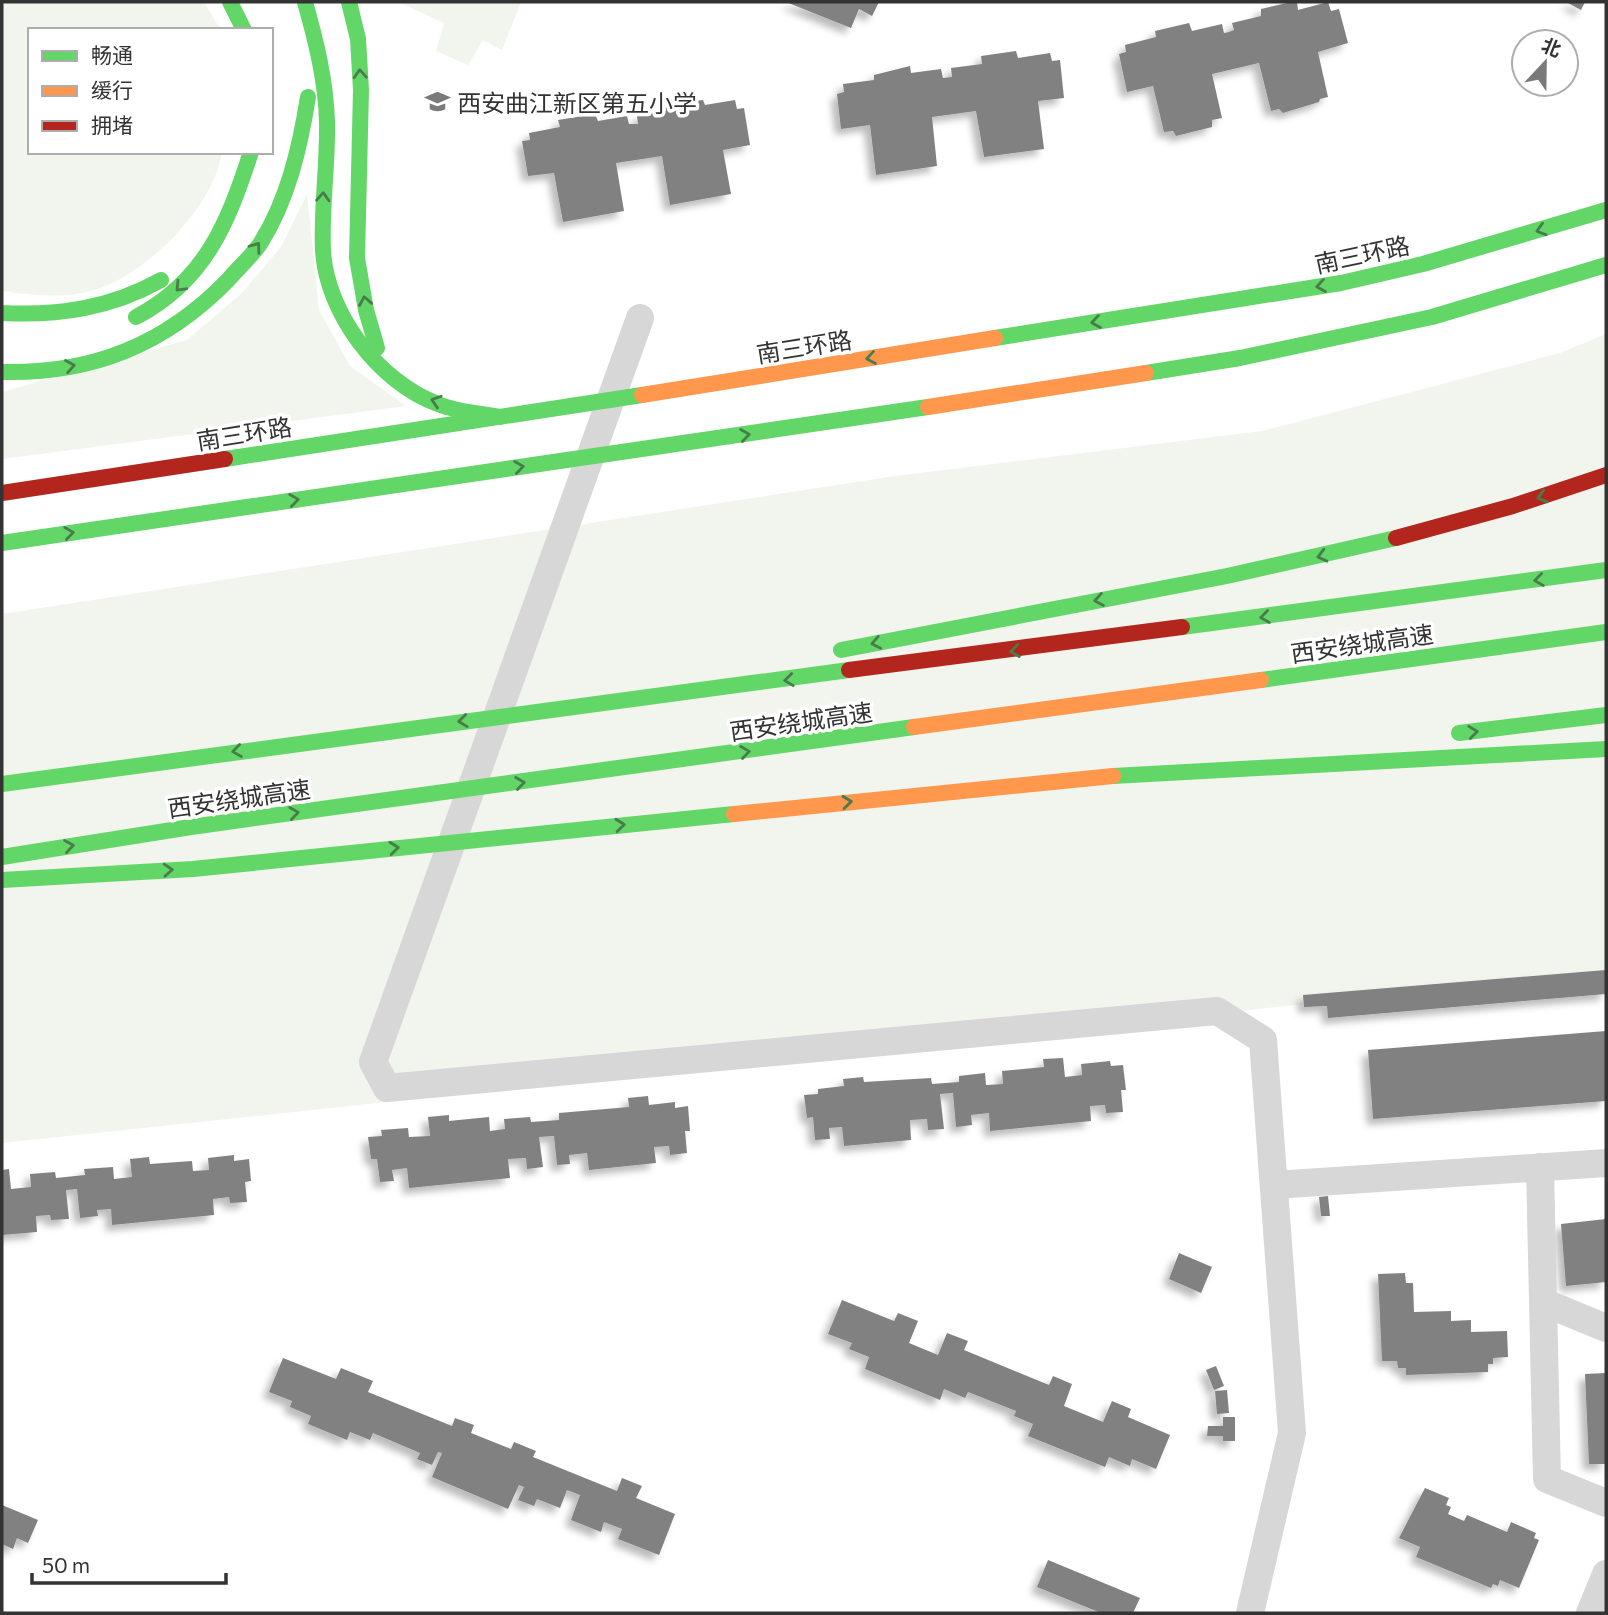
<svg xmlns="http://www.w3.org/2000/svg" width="1608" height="1615" font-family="Commissioner,'Noto Sans SC',sans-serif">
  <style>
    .green { fill: #f1f5ed }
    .building { fill: #818181; filter: url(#shadow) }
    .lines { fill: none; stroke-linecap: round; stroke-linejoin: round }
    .street { stroke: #d7d7d7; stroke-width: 28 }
    .fast { stroke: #63d668; stroke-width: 16 }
    .slow { stroke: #ff974d; stroke-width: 16 }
    .jam { stroke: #b3261e; stroke-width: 16 }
    .oneway { stroke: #497c4b }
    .labels { text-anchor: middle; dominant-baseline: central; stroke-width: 7; stroke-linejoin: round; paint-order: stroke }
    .poi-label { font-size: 24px; fill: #333; stroke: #fff; text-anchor: start }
    .street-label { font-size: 24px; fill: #333; stroke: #fff }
  </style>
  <defs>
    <filter id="shadow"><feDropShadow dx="-6" dy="6" stdDeviation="3.5" flood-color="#0004"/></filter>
  </defs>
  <rect width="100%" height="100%" fill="#fff"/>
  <g class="green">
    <path d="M2 2H204L221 30H30V152H222C214 207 146 275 94 290 64 299 31 295 2 291Z"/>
    <path d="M398 2H521L502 50 483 40 468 65 436 51 444 23Z"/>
    <path d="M307 194 319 310 350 366 406 406 2 459V392L187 340 242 293 281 247Z"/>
    <path d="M1606 334V972L2 1143V614L895 476 1262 431 1560 353Z"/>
  </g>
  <g class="building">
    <path d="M786 2H879L872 16 859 9 851 28Z"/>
    <path d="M1291 2H1297L1298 10 1328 2 1331 11 1339 9 1348 43 1318 52 1328 97 1320 99 1319 102 1283 113 1279 109 1271 111 1259 63 1212 74 1222 118 1212 120V127L1176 136 1173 131 1164 132 1153 86 1127 92 1119 54 1126 52 1125 45 1156 37 1155 31 1189 23 1192 31 1222 24 1224 33 1229 32 1234 30 1232 23 1261 16V9Z"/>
    <path d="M1566 2H1585L1581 10Z"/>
    <path d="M1016 51 1018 58 1050 53 1052 61 1060 60 1064 98 1038 101 1044 149 984 157 976 111 932 117 937 166 876 175 870 125 841 129 837 94 844 92 843 84 874 80V75L910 66 911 73 941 69 943 78 952 77 951 68 982 64 981 56Z"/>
    <path d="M703 100 705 105 735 100 737 109 744 108 750 145 723 150 731 194 670 205 662 156 616 163 624 211 563 222 554 173 528 176 522 141 530 140 529 133 560 127 558 120 595 114 598 121 627 116 629 124H638L637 116 666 111V104Z"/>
    <path d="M1606 970V994L1328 1018 1327 1006 1304 1007 1303 995Z"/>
    <path d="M1606 1031V1101L1373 1119 1368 1050Z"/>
    <path d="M1063 1058 1065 1077 1082 1075 1081 1064 1110 1061 1111 1066 1123 1065 1126 1090H1121L1123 1112 1106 1113 1105 1105 1090 1106 1091 1121 990 1131 989 1113 971 1115 972 1125 956 1127 953 1093 940 1094 944 1129 928 1130 927 1119 910 1120 911 1140 844 1146 842 1127 829 1128 830 1139 815 1140 813 1117 807 1118 804 1095 818 1094V1089L844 1086 843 1079 863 1077 864 1082 931 1078 932 1084 959 1082V1076L985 1073 986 1085 1003 1084 1002 1071 1044 1067 1043 1059Z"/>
    <path d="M648 1096 649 1105 675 1102V1108L688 1106 690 1131H685L687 1153 670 1155 669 1146 654 1147 656 1163 589 1170 587 1153 569 1155 570 1164 557 1165 554 1136 539 1137 543 1167 527 1169 526 1158 508 1159 510 1178 409 1188 407 1168 392 1170 394 1181 380 1182 377 1159H371L368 1137 382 1136 381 1130 408 1128 409 1137 430 1136 428 1117 449 1115V1121L489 1117 490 1131 505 1129 504 1119 530 1117 531 1122 559 1120V1113L629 1107 628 1098Z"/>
    <path d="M234 1155V1161L249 1159 251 1181 245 1182 247 1202 230 1203 229 1197 213 1199 214 1215 112 1225 111 1209 97 1210 98 1216 80 1218 77 1189 66 1190 69 1219 51 1220 50 1215 36 1216 37 1232 2 1235V1170L9 1169 11 1189 31 1187 30 1174 55 1172 56 1178 85 1175 84 1169 113 1167 114 1179 132 1177 130 1159 149 1157 150 1164 192 1161 193 1171 209 1170 208 1158Z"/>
    <path d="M1328 1196 1330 1216H1321L1319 1197Z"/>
    <path d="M1606 1219V1282L1566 1286 1561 1224Z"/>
    <path d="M1179 1253 1212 1267 1201 1293 1169 1279Z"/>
    <path d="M1405 1273 1406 1283H1413L1414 1312 1451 1311V1321L1471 1320V1332L1507 1331 1508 1357 1493 1358V1364H1488V1372L1406 1375V1368H1398L1397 1361H1382L1378 1274Z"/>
    <path d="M842 1300 894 1321 898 1313 918 1321 909 1343 938 1355 947 1333 968 1341 964 1350 1049 1385 1053 1376 1072 1384 1064 1406 1103 1422 1112 1401 1131 1409 1128 1417 1170 1435 1156 1469 1132 1459 1130 1466 1109 1457 1105 1467 1028 1436 1033 1424 1014 1416 1016 1411 968 1392 965 1398 944 1389 940 1400 865 1369 869 1357 849 1349 852 1343 828 1334Z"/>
    <path d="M283 1358 336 1379 341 1368 373 1381 368 1392 452 1426 455 1418 474 1425 471 1433 511 1449 514 1442 536 1451 533 1457 617 1491 622 1478 642 1486 636 1498 675 1514 659 1555 618 1539 622 1529 604 1522 601 1532 571 1520 580 1495 567 1490 560 1508 537 1499 534 1506 518 1500 524 1487 519 1485 508 1509 432 1477 442 1453 438 1452 432 1465 417 1459 420 1453 373 1433 370 1440 350 1432 347 1440 308 1424 311 1416 290 1407 292 1401 269 1392Z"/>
    <path d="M1216 1366 1224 1386 1214 1390 1206 1370Z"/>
    <path d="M1606 1373V1464H1589L1585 1374Z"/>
    <path d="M1227 1390 1229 1413 1217 1414 1215 1391Z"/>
    <path d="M1223 1417H1235V1441H1223V1436H1207L1208 1426H1223Z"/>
    <path d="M1425 1488 1449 1498 1446 1505 1451 1507 1448 1514 1464 1521 1467 1515 1507 1532 1511 1522 1536 1533 1534 1538 1539 1540 1519 1588 1500 1580 1498 1586 1493 1584 1491 1588 1416 1557 1420 1547 1399 1538Z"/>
    <path d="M2 1505 38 1520 28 1543 17 1538 13 1549 2 1544Z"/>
    <path d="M1048 1560 1140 1598 1133 1613H1101L1037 1587Z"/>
  </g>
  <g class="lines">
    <g class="street">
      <path d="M640 318 373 1062 387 1088 1217 1011 1263 1040 1292 1433 1250 1613"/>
      <path d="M1540 1167 1547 1479 1606 1503"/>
      <path d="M1274 1185 1606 1163"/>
      <path d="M1543 1302 1606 1328"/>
      <path d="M1590 1613 1606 1574"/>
    </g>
    <g class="fast">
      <path d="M230 2 244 30"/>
      <path d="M305 2C316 41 326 81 327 122 328 165 321 207 323 250 326 312 378 382 438 404 457 412 479 413 500 417"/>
      <path d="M349 2 358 39 361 90 357 258 366 310 377 348"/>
      <path d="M2 313C59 316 111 308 161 280"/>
      <path d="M136 317C205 281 228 223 251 152"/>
      <path d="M995 338 1341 283 1423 264 1606 210"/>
      <path d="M2 372C92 374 165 345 228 280 238 268 251 257 260 244 288 200 300 147 308 97"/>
      <path d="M1146 373 1240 358 1432 317 1606 265"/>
      <path d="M225 459 642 395"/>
      <path d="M2 543 928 407"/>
      <path d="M1182 627 1606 570"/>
      <path d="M841 650 1227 576 1396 538"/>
      <path d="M1261 680 1606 632"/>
      <path d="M1459 733 1606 715"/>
      <path d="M1113 776 1606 749"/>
      <path d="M2 784 849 670"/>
      <path d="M2 857 191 827 914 727"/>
      <path d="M2 880 193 869 734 814"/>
    </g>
    <g class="slow">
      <path d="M642 395 995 338"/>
      <path d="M928 407 1146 373"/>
      <path d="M914 727 1261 680"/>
      <path d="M734 814 1113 776"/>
    </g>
    <g class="jam">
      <path d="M2 493 225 459"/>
      <path d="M1396 538 1513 506 1606 475"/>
      <path d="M849 670 1182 627"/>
    </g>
  </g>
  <defs><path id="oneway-chevron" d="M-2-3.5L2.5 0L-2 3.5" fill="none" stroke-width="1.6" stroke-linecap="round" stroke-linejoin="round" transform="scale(1.75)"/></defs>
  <g class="oneway">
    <use href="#oneway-chevron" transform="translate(360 74) rotate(-93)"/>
    <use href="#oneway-chevron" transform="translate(323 197) rotate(-87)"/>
    <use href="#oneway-chevron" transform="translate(1541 230) rotate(163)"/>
    <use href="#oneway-chevron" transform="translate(256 247) rotate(-54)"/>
    <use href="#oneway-chevron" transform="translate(1321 286) rotate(171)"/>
    <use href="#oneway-chevron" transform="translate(180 287) rotate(134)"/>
    <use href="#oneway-chevron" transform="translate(365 301) rotate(-100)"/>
    <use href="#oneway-chevron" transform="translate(1096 322) rotate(171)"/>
    <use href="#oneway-chevron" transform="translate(871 358) rotate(171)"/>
    <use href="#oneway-chevron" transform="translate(70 366) rotate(-10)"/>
    <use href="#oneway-chevron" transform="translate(436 401) rotate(-162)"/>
    <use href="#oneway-chevron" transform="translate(745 435) rotate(-8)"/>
    <use href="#oneway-chevron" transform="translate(519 467) rotate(-8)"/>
    <use href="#oneway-chevron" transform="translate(1542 497) rotate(163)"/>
    <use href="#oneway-chevron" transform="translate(294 500) rotate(-8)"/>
    <use href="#oneway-chevron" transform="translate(69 533) rotate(-8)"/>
    <use href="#oneway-chevron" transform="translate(1322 556) rotate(166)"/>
    <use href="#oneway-chevron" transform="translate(1539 580) rotate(172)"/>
    <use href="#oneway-chevron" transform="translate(1099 600) rotate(170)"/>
    <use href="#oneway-chevron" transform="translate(1265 617) rotate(172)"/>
    <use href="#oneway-chevron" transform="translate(876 643) rotate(169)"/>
    <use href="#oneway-chevron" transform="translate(1015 651) rotate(172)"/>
    <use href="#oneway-chevron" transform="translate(789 680) rotate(173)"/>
    <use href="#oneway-chevron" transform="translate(463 721) rotate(173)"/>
    <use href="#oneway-chevron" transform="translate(1473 732) rotate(-7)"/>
    <use href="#oneway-chevron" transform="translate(237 751) rotate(172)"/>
    <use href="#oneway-chevron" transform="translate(745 752) rotate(-8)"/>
    <use href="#oneway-chevron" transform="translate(520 783) rotate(-8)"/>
    <use href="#oneway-chevron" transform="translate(847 802) rotate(-6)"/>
    <use href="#oneway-chevron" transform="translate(294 813) rotate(-8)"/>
    <use href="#oneway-chevron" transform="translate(620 825) rotate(-6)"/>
    <use href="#oneway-chevron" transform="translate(69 846) rotate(-9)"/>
    <use href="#oneway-chevron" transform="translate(394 848) rotate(-6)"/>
    <use href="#oneway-chevron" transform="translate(168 870) rotate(-3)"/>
  </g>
  <defs>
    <symbol id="school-bare" viewBox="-9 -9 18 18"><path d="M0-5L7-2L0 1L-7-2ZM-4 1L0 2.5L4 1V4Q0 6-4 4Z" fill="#7a7a7a" stroke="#fff" stroke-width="2.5" paint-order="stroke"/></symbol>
  </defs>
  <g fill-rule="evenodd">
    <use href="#school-bare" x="420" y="84" width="35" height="35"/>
  </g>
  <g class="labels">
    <g class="poi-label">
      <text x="457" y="102">西安曲江新区第五小学</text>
    </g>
    <g class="street-label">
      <text transform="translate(1362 254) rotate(-12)">南三环路</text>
      <text transform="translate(804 346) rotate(-9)">南三环路</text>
      <text transform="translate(244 433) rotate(-9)">南三环路</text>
      <text transform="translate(1362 643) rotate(-8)">西安绕城高速</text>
      <text transform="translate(801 721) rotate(-8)">西安绕城高速</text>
      <text transform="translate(239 798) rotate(-8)">西安绕城高速</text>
    </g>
  </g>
  <rect width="1608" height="1615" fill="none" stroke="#333333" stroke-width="7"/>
  <rect x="28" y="28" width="245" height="126" fill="#ffffff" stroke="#adadad" stroke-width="2"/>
  <rect x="42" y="51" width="35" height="10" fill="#63d668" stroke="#adadad" stroke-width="2"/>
  <text x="91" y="63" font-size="21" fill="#333333">畅通</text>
  <rect x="42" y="86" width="35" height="10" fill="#ff974d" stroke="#adadad" stroke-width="2"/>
  <text x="91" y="98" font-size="21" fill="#333333">缓行</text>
  <rect x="42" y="121" width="35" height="10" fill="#b3261e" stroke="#adadad" stroke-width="2"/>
  <text x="91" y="133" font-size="21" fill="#333333">拥堵</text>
  <g transform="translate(1545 63) rotate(22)"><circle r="33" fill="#ffffff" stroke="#adadad" stroke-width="2"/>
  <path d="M0-5L12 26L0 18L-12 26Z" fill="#7a7a7a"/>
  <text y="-10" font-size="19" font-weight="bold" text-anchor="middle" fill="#333333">北</text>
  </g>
  <path d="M32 1573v10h194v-10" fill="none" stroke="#333333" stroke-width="3.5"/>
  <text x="42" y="1573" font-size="21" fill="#333333" stroke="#ffffff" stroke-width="5" paint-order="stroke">50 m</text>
</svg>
